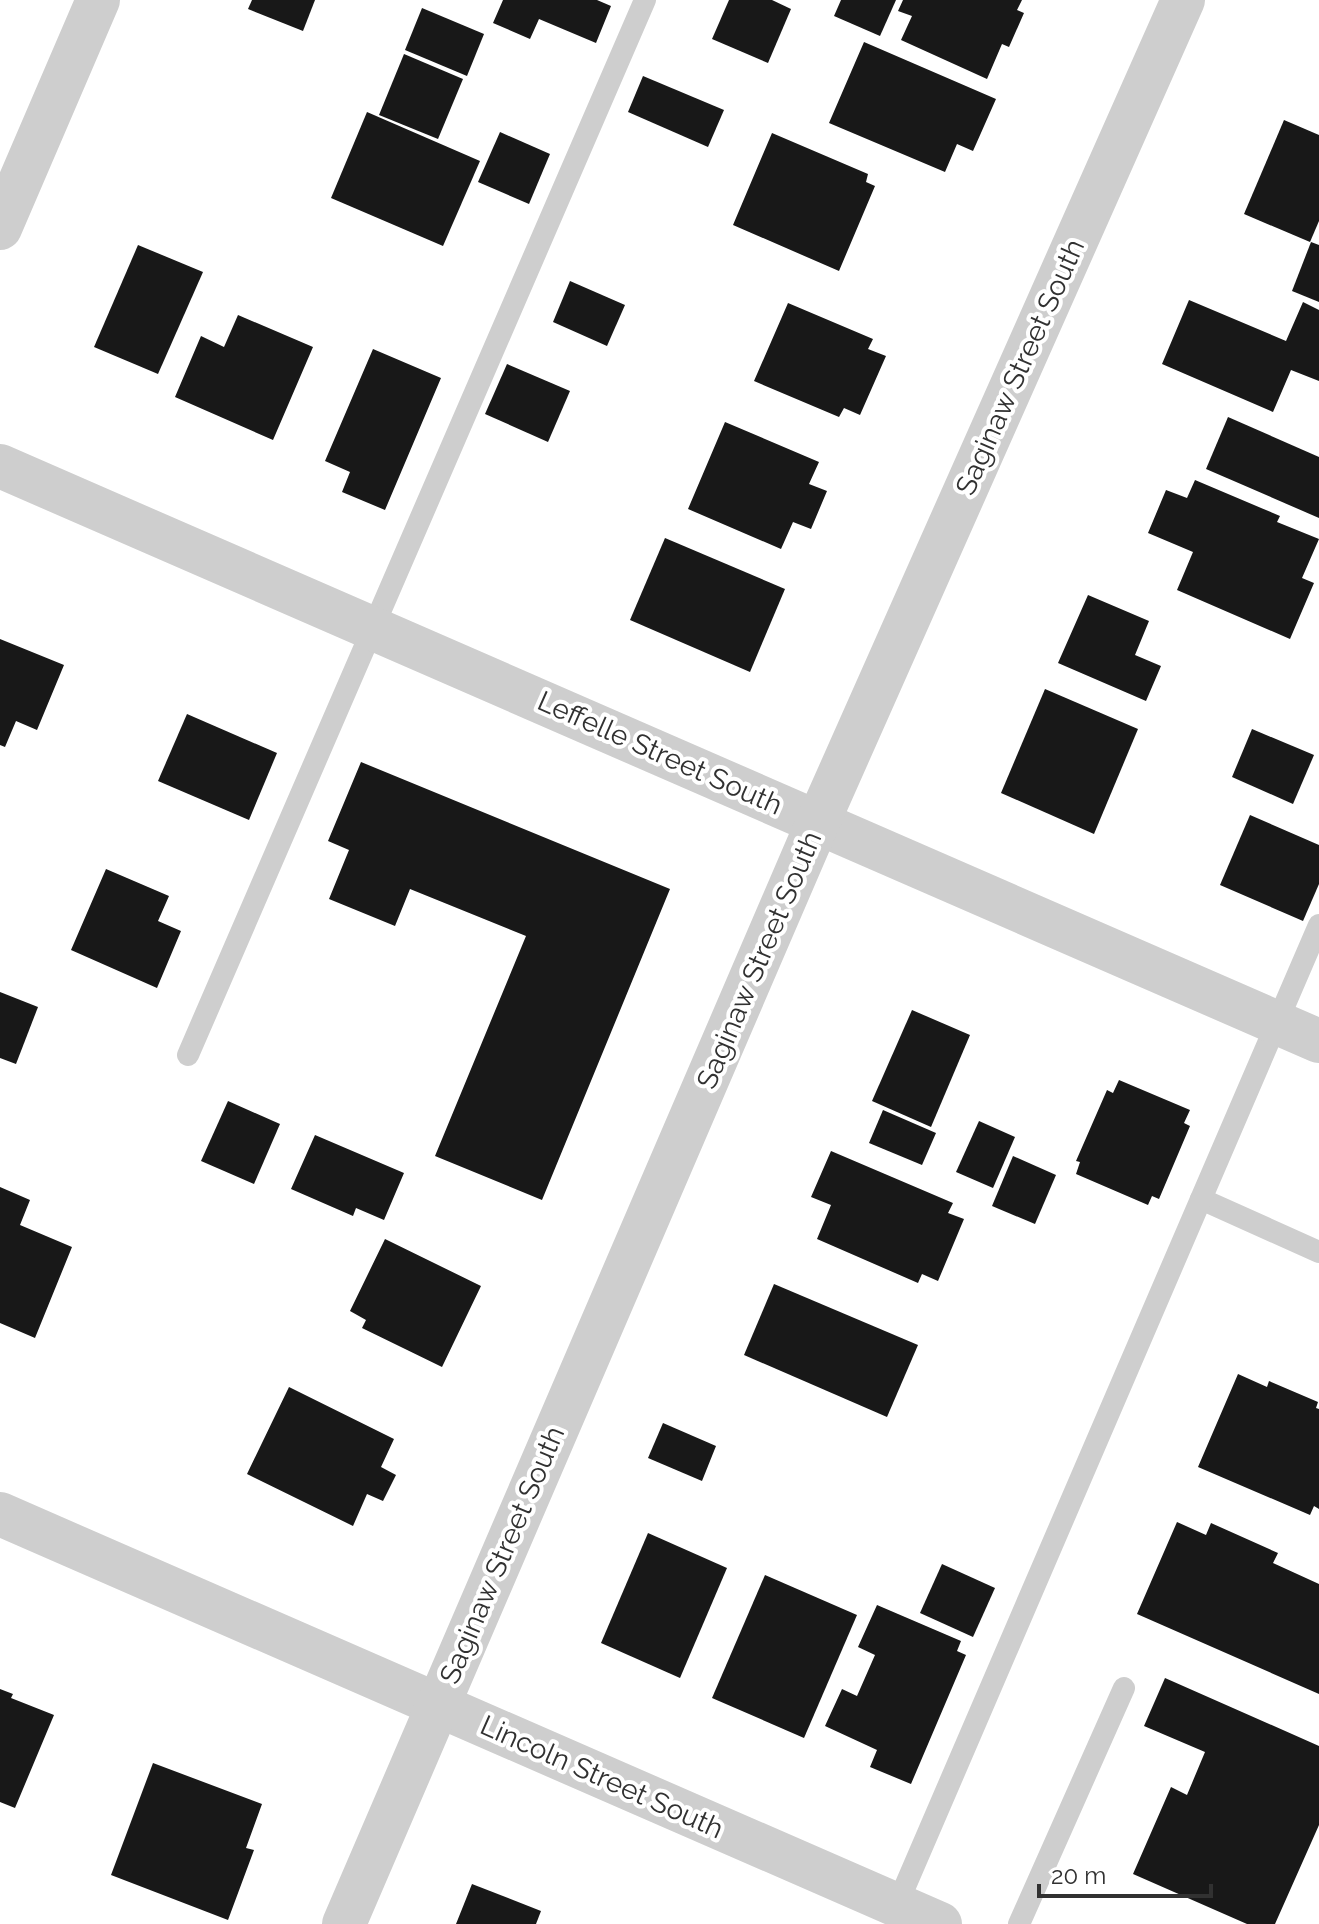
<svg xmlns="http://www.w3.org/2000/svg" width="1319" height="1924" font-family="Raleway,sans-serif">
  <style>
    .building { fill: #181818 }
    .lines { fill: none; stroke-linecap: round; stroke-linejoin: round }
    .lane { stroke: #cecece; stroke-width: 22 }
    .street { stroke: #cecece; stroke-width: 44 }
    .labels { text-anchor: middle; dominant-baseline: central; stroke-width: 8; stroke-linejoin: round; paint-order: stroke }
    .street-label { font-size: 28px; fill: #313131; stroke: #fff }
  </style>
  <rect width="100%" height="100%" fill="#fff"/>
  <g class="building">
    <path d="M252 0H315L303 31 248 9Z"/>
    <path d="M503 0H597L611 6 596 43 539 19 530 39 493 23Z"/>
    <path d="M729 0H772L791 9 768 63 712 39Z"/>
    <path d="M841 0H896L880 36 834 16Z"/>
    <path d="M903 0H1022L1017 10 1024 13 1009 47 1002 44 987 79 901 40 912 16 898 11Z"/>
    <path d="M422 8 484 34 467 76 405 50Z"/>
    <path d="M864 42 996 99 973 151 957 144 945 172 829 123Z"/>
    <path d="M404 54 463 79 438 139 379 115Z"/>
    <path d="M643 76 724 110 708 147 628 112Z"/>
    <path d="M367 112 480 161 443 246 331 198Z"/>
    <path d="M1284 120 1319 135V221L1310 242 1244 214Z"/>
    <path d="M500 132 550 154 529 204 478 182Z"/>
    <path d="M772 133 868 174 866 182 875 186 839 271 733 225Z"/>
    <path d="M1311 242 1319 245V302L1292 291Z"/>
    <path d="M138 245 203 272 158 374 94 347Z"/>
    <path d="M570 281 625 305 607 346 553 322Z"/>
    <path d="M1189 300 1286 341 1303 302 1319 310V381L1291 370 1273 412 1162 364Z"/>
    <path d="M788 303 873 339 868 349 886 356 860 415 844 408 839 417 754 381Z"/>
    <path d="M238 315 313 347 273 440 175 397 201 336 224 347Z"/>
    <path d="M373 349 441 378 385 510 342 492 350 472 325 461Z"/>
    <path d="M507 364 570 391 548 442 485 414Z"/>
    <path d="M1228 417 1319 457V518L1206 469Z"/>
    <path d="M725 422 819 462 809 484 827 491 811 529 793 522 781 549 688 509Z"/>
    <path d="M1195 480 1280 516 1277 522 1319 539 1302 578 1314 583 1290 639 1177 590 1193 552 1148 533 1166 490 1187 498Z"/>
    <path d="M665 538 785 589 750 672 630 620Z"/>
    <path d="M1088 595 1149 621 1135 655 1161 666 1146 701 1058 663Z"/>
    <path d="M0 639 64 665 37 730 16 721 5 747 0 745Z"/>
    <path d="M1045 689 1138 729 1094 834 1001 793Z"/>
    <path d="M187 714 277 753 249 820 158 781Z"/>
    <path d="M1252 729 1314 755 1293 804 1232 777Z"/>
    <path d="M361 762 670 889 542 1200 435 1156 526 936 410 889 395 926 329 899 349 850 328 841Z"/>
    <path d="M1250 815 1319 845V884L1303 921 1220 885Z"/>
    <path d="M106 869 169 896 158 921 181 931 157 988 71 950Z"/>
    <path d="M0 992 38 1007 16 1064 0 1058Z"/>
    <path d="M912 1010 970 1035 931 1127 872 1101Z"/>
    <path d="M1119 1080 1190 1110 1184 1123 1190 1126 1159 1199 1152 1196 1148 1205 1076 1174 1080 1162 1076 1161 1107 1090 1113 1093Z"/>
    <path d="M228 1101 280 1124 254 1184 201 1161Z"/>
    <path d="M883 1110 936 1133 922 1165 869 1143Z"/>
    <path d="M979 1121 1015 1137 993 1188 956 1172Z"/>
    <path d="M315 1135 404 1173 384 1220 356 1208 353 1216 291 1189Z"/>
    <path d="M831 1151 953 1203 948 1213 964 1219 938 1281 922 1274 918 1283 817 1239 831 1205 811 1197Z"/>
    <path d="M1013 1156 1056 1175 1035 1224 992 1206Z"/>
    <path d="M0 1187 30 1200 20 1225 72 1247 35 1338 0 1323Z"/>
    <path d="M385 1239 481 1286 442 1367 362 1328 366 1320 350 1311Z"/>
    <path d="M774 1284 918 1345 887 1417 744 1355Z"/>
    <path d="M1238 1374 1267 1387 1269 1381 1318 1402 1316 1408 1319 1409V1509L1314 1506 1310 1515 1198 1467Z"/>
    <path d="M289 1387 394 1439 381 1467 396 1475 383 1501 367 1494 353 1526 247 1474Z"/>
    <path d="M663 1423 716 1446 702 1481 648 1458Z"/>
    <path d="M1177 1522 1206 1535 1211 1523 1278 1553 1273 1563 1319 1584V1694L1137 1614Z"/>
    <path d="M648 1533 727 1568 680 1678 601 1643Z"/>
    <path d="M942 1564 995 1588 973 1637 920 1613Z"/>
    <path d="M765 1575 857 1615 804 1738 712 1698Z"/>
    <path d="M877 1605 961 1641 957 1651 966 1655 911 1784 870 1767 877 1750 825 1726 842 1689 857 1696 875 1655 858 1647Z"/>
    <path d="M1165 1678 1319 1746V1825L1275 1924H1247L1133 1874 1171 1787 1187 1795 1205 1752 1144 1726Z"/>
    <path d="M0 1689 13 1694 11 1698 54 1715 15 1808 0 1802Z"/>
    <path d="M153 1763 262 1804 246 1848 254 1850 228 1920 111 1875Z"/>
    <path d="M472 1884 541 1911 536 1924H456Z"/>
  </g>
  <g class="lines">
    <g class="lane">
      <path d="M188 1055 645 0"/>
      <path d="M1201 1199 1319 1252"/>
      <path d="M894 1912 1319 925"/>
      <path d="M1019 1924 1124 1688"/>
    </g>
    <g class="street">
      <path d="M0 228 98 0"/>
      <path d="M0 466 1319 1041"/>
      <path d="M0 1514 940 1924"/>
      <path d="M344 1924 818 822 1183 0"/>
    </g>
  </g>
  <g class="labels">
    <g class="street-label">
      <text transform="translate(1020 367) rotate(-66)">Saginaw Street South</text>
      <text transform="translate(660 753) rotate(24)">Leffelle Street South</text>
      <text transform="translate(759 960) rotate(-67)">Saginaw Street South</text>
      <text transform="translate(502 1555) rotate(-67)">Saginaw Street South</text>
      <text transform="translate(602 1777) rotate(24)">Lincoln Street South</text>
    </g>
  </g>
  <path d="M1039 1884v12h172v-12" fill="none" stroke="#313131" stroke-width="4"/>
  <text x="1051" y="1884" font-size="24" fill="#313131" stroke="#ffffff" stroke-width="6" paint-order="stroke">20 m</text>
</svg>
